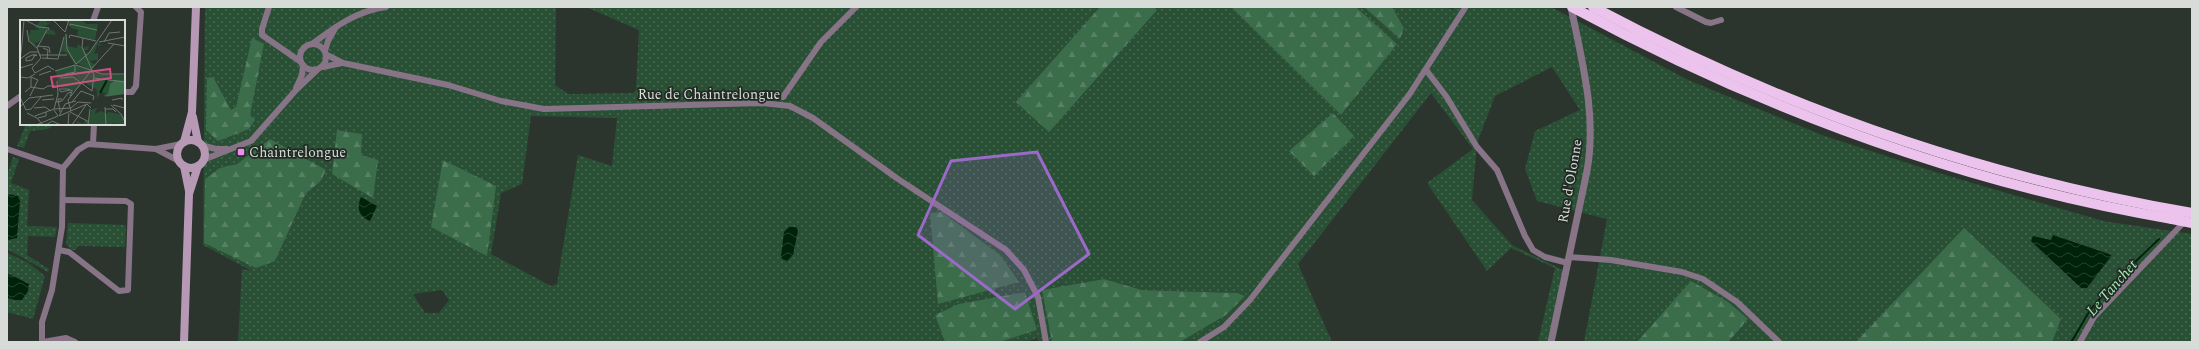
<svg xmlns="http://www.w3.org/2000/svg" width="2199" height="349" font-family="Spectral,serif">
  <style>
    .grass { fill: url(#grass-dots); fill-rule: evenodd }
    .forest { fill: url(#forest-firs) }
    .water { fill: url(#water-waves) }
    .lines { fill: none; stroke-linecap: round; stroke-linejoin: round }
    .stream { stroke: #00220b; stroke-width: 2 }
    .minor { stroke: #877486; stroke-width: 6 }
    .tertiary { stroke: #877486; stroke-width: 7 }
    .secondary { stroke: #b799b6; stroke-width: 8 }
    .trunk { stroke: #ecc3ec; stroke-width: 10 }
    .trunk-bridge { stroke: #ecc3ec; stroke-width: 10 }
    .marked { fill: #9b6ac8; fill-opacity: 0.2; stroke: #9b6ac8; stroke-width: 3; stroke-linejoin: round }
    .poi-dot { fill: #f28af3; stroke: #222a24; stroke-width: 1.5 }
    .labels { text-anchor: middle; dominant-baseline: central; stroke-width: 3.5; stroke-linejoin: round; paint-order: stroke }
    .street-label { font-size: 14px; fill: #d7dcd8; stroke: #222a24 }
    .poi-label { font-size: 14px; fill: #d7dcd8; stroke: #222a24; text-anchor: start }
    .water-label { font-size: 15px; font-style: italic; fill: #a0ecb5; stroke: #222a24 }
    .inset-river { fill: none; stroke: #00220b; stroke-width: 2 }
    .inset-road { fill: none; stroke: #707772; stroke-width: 1 }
    .view { fill: #c85380; fill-opacity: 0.15; stroke: #c85380; stroke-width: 2 }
    .inset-edge { fill: none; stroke: #d7dcd8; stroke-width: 2 }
  </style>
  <defs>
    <pattern id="grass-dots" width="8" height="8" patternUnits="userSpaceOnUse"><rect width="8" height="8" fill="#295035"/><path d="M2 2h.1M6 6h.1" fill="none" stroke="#476952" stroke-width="1.8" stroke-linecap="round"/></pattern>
    <pattern id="forest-firs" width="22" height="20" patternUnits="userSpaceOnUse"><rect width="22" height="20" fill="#3c6d4b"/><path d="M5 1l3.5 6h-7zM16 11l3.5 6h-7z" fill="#578164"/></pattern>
    <pattern id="water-waves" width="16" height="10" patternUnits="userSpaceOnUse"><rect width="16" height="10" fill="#00220b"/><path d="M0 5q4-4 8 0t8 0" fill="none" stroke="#24422e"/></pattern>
  </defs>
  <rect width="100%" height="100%" fill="#2c342e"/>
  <g class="grass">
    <path d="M205 7H556L555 85 568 94 633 93 636 90 639 30 586 7H1100L1017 102 1157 10 1154 7H1231L1341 115 1397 44 1356 7H1364L1400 39 1404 28 1392 7H1445L1453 10 1454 7H1551L1688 80 1822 135 1935 172 2103 221 2192 234V342H1584L1607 219 1537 201 1525 169 1535 131 1580 110 1552 67 1495 96 1477 143 1472 200 1512 245 1569 273 1555 342H1538L1555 268 1511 248 1487 271 1427 183 1473 149 1431 93 1298 264 1332 342H1180L1226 315 1245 296 1237 293 1142 290 1104 279 1043 290 1052 342H1038L1037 338 1026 342H1000L1037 330 1024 292 935 315 945 342H238L242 269 252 271 203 245ZM531 116 617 118 612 166 578 155 557 284 551 286 491 254 501 193 522 184ZM337 130 361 134V155ZM270 139 320 182 306 193 275 261 220 168 237 164ZM442 290 449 300 439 313H425L413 294Z"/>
    <path d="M26 124H56L48 129 30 131 24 148 17 146Z"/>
    <path d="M13 157 19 159 11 183 29 190 27 226 57 227 55 237 28 236 27 255 49 269 48 272 7 249V176Z"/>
    <path d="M68 223 126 225 125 247 78 246 75 250H72L66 244Z"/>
    <path d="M7 253 27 262 45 276 33 319 7 312Z"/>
  </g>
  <g class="forest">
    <path d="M1100 7H1154L1157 10 1049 132 1016 102Z"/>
    <path d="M1231 7H1356L1397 44 1341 115Z"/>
    <path d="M1364 7H1392L1404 28 1400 39Z"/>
    <path d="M252 38 264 44 250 115 255 120 249 129 218 141 206 130 207 78 213 77 231 110 236 107Z"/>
    <path d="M1333 113 1354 136 1314 176 1289 151Z"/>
    <path d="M337 130 362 134 361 155 378 160 373 198 332 174Z"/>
    <path d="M270 139 326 170 320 182 306 193 275 261 256 268 204 243 205 179 220 168 237 164Z"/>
    <path d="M443 160 496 186 487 256 431 227Z"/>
    <path d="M942 212 1000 255 1019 282 938 304 930 213Z"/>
    <path d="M1964 228 2061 319 2052 342H1856Z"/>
    <path d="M1104 279 1142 290 1237 293 1245 296 1226 315 1180 342H1052L1042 290Z"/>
    <path d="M1691 281 1728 302 1748 319 1728 342H1637Z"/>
    <path d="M1025 292 1037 330 1000 342H945L935 315 959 304Z"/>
  </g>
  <g class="water">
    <path d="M9 194 18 196 20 201 17 238 8 240 7 197Z"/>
    <path d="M361 197 377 206 370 221C359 217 356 208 361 197Z"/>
    <path d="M789 227H796L798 230 793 255 787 261 782 259 781 256 784 232Z"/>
    <path d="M2053 235 2112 255 2087 288H2081L2031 241 2033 236 2051 240Z"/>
    <path d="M7 273 29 284 28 291 22 300H15L7 298Z"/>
  </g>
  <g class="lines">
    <path class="stream" d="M2071 342C2079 331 2084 318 2092 308 2112 283 2136 261 2159 239"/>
    <g class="minor">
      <path d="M269 7 262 29V35L301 62"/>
      <path d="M1676 7 1706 22 1711 23 1721 20"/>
      <path d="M93 21 98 7"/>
      <circle cx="313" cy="57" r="13"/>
      <path d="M312 44C335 27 356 11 386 7"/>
      <path d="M325 51 328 41 336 27"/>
      <path d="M327 55 343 63 448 85 501 101 544 109 761 103 790 106 813 118 898 179 1006 250 1024 270 1038 297 1046 342"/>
      <path d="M323 67 342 63"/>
      <path d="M1426 70 1446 96 1477 147 1497 170 1525 236 1533 250 1545 257 1568 263"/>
      <path d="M296 88 302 75 303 65"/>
      <path d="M124 92H132L136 86 141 12 136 7"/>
      <path d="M783 97 821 42 856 7"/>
      <path d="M7 106 21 96"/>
      <path d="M93 144 94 124"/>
      <path d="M201 145 216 149H227"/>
      <path d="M7 149 63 168"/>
      <path d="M156 149 179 161"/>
      <path d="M203 160 251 141 296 90 317 70"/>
      <path d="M59 250 69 252 119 291 128 290 131 204 126 201 64 200"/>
      <path d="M1569 257 1611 260 1682 272 1703 279 1737 302 1779 342"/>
      <path d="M42 342V322L52 290 62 227 63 168 78 150 88 144 156 149 181 144"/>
      <path d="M43 342 66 338 75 342"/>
      <path d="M1200 342 1224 327 1250 300 1409 95 1465 8"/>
      <path d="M2080 342 2094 317 2186 220"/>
    </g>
    <path class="tertiary" d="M1551 342 1587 171C1597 115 1582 62 1571 7"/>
    <g class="secondary">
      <path d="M193 117 198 142"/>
      <circle cx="191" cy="154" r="14"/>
      <path d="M184 142 192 112 196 7"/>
      <path d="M184 166 189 191"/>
      <path d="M184 342 189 194 198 166"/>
    </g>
    <g class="trunk">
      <path d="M1572 7C1760 108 1961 183 2172 219"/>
      <path d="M1593 7C1781 107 1982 177 2192 213"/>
    </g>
    <path class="trunk-bridge" d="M2172 219 2192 223"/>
  </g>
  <path class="marked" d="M1037 152 1089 254 1015 309 918 235 951 161Z"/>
  <rect class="poi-dot" x="237" y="148" width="8" height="8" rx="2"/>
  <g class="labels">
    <g class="street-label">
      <text x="709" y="94">Rue de Chaintrelongue</text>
      <text transform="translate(1570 181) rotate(-80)">Rue d'Olonne</text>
    </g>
    <g class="poi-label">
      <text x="249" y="152">Chaintrelongue</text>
    </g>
    <g class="water-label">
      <text transform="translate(2112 288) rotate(-49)">Le Tanchet</text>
    </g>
  </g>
  <g transform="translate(20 20)">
    <rect width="105" height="105" fill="#2c342e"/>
    <path d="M21 0H26L27 3 32 2 24 7 34 11 36 15 25 14 18 23 11 21 16 23 15 26 9 22V15L11 10H20L15 7ZM62 0 66 4H78L75 20 57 16 58 10 51 8 49 3 44 1ZM46 12 47 26 57 28 58 24 63 28 69 26 68 30H64L68 35 77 22 82 26 77 25 74 34 78 33V40L70 41 75 45 72 51 57 43 56 45 80 54 105 55V62L94 60 90 64 88 74 81 72 77 79V70L64 62 55 71 51 69 50 75V69L39 67 36 51 55 45 48 34 43 31 40 33ZM76 88 79 89H76L75 94 81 91 87 94 88 92 100 94 105 99V105L93 103 91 105H58L57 104V101L63 104 66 100 69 102 71 90Z" fill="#295035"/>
    <path d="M95 60 105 61V74L83 77 87 76 83 75 88 74 90 64Z" fill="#3c6d4b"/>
    <path class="inset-river" d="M80 73 87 60"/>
    <path class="inset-road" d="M5 0 19 7 29 8 28 10M33 0 45 12M50 6V4L77 10M7 10 9 22M45 12 49 0M46 14 47 29 56 44M49 18 50 15 76 21M63 18 62 27 74 55 72 71M10 22 17 28 21 38M79 22 105 17M84 22 89 13 100 12M88 23 105 26M2 24 4 0M17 26 29 27 30 33M17 28 27 10M23 28 28 30 27 39M19 35H47M14 36 17 35H12L6 38V41L12 40 14 37V34M22 38 38 39M0 39 10 32H19M38 39 44 17M0 41 2 24M56 44 69 33 92 0M56 45 82 54H105M0 48 13 44M72 48 94 24M35 51 55 45M15 53 12 48 21 38M15 53 28 46 34 50M45 54 55 52V45M19 55 31 51M0 57 8 58 15 54M40 58 53 57 72 71M74 58 105 62M37 61 38 74M11 67V57L18 60M50 70 41 72 39 69H48L53 71M55 71 70 52M5 72 11 67 23 69 28 66H34L36 67 34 66M10 76 18 60M0 77 6 90M9 78 33 75M22 80 34 79M92 80 102 78V80M36 82 42 81 48 73 52 72 50 76M52 82 61 71 74 76 73 80M91 85 101 94 105 102M93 85 105 88M0 87 9 78M85 87 86 105M14 88 25 87 31 91M51 88 58 82 71 83M34 89 51 88M34 89 38 74M85 89H93L96 92M6 90 11 89 21 77M51 91 48 80 55 71M40 92 38 79H42M50 92 69 102M7 93 17 98 23 105 27 104M15 96 34 89M39 96 45 84 56 81M39 96 67 84 71 88M18 98 26 96V92M16 105 38 96 34 90M26 105 32 101 41 105M48 105 49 93M52 105 66 85M68 105 70 89"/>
    <path class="view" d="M90 49 91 58 33 67 31 57Z"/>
    <rect width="105" height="105" class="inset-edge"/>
  </g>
  <rect width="2199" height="349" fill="none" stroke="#d7dcd8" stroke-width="16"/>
</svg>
